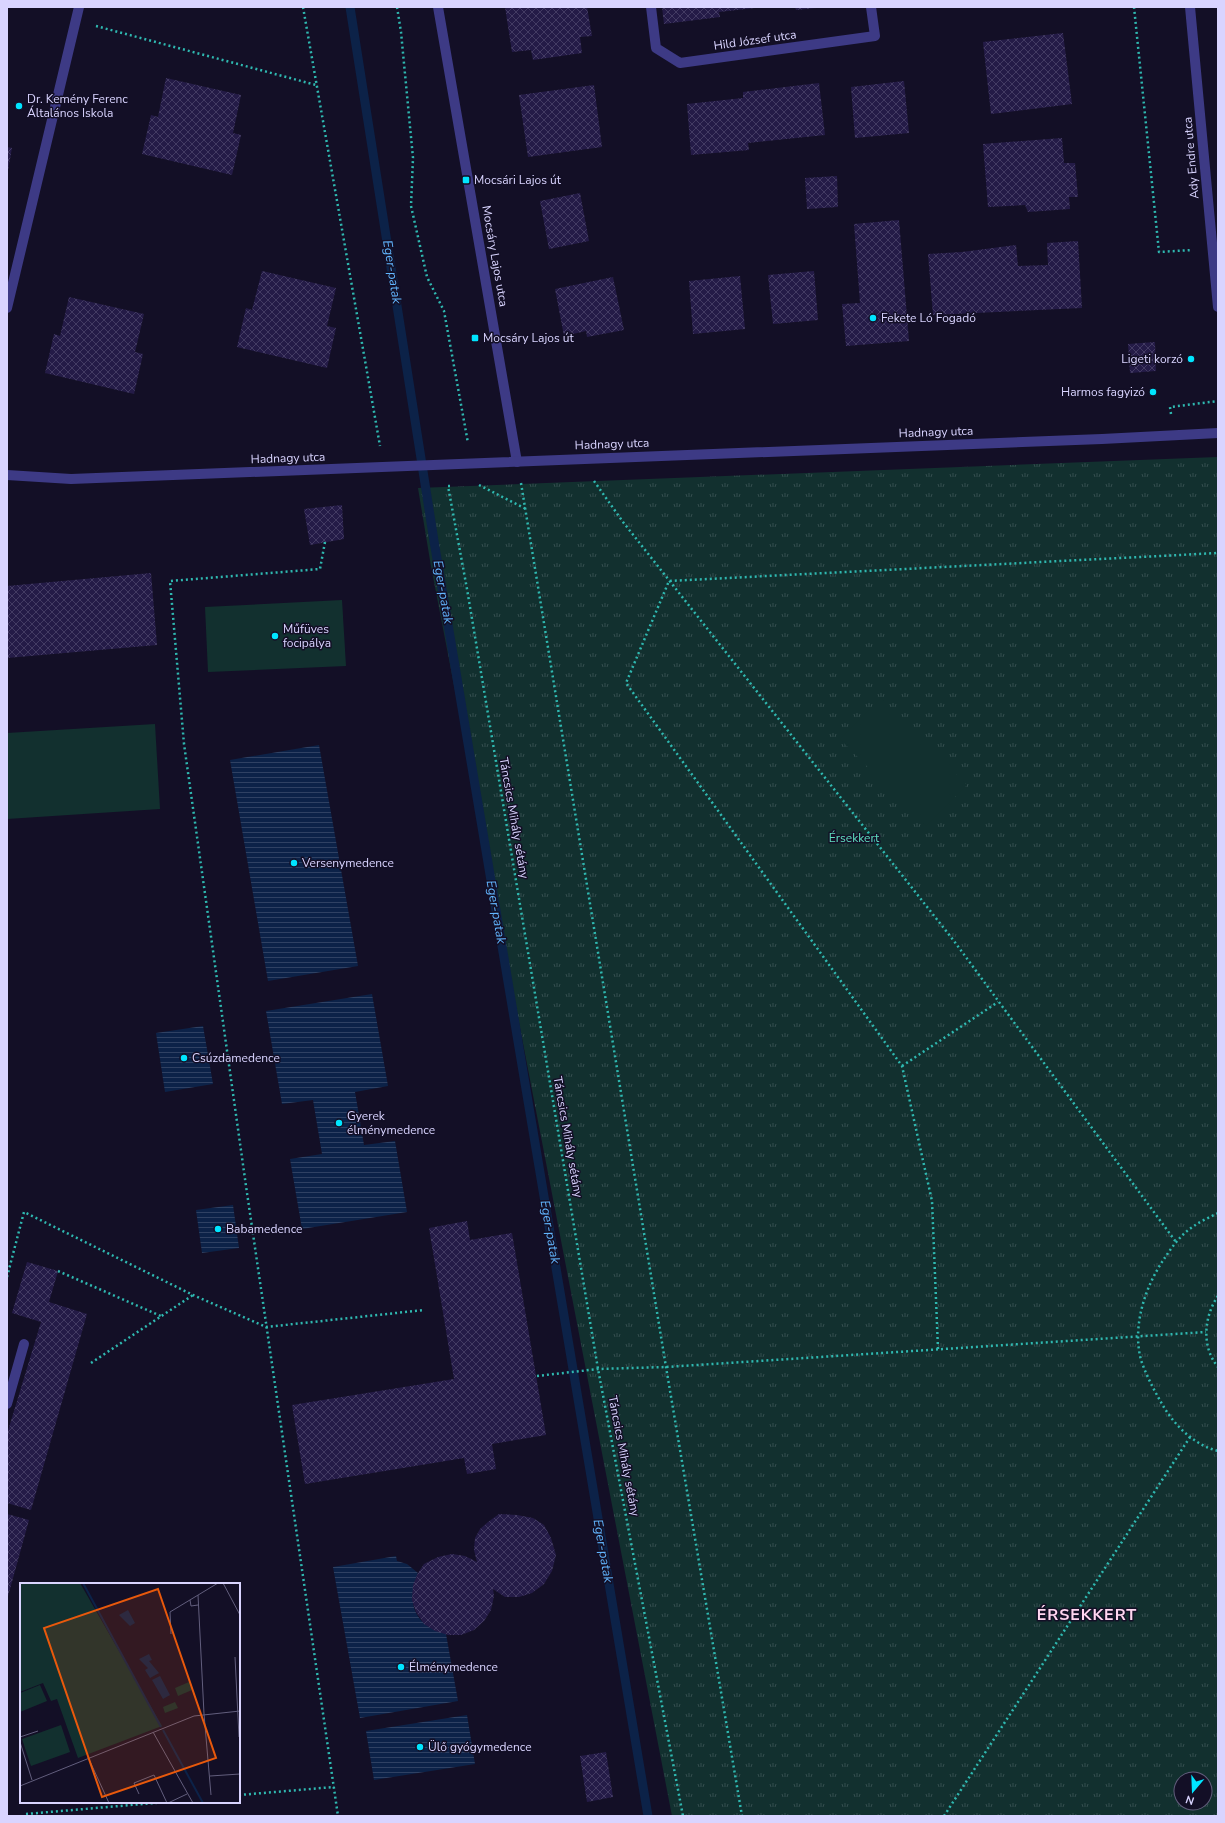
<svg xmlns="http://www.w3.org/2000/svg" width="1225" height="1823" font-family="'Nunito Sans',sans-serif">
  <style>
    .park { fill: url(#park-tufts); fill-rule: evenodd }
    .pitch { fill: #12302f }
    .water { fill: url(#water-rules) }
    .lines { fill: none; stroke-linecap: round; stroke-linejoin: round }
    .stream { stroke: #0c2248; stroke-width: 9 }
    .building { fill: url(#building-cross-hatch) }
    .path { stroke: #2fb8b0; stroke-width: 2.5; stroke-dasharray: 2 3; stroke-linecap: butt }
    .minor { stroke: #3d3a85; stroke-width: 10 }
    .poi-dot { fill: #00e5ff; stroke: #130f26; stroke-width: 1.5 }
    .labels { text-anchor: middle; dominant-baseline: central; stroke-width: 3; stroke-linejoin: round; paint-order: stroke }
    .street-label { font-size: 12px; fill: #d9d4ff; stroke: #130f26 }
    .poi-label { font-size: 12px; fill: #d9d4ff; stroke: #130f26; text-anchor: start }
    .park-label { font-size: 12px; fill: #5fe0c0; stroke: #130f26 }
    .water-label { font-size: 13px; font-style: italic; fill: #62b6ff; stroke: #130f26 }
    .district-label { font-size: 16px; font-weight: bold; letter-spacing: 1px; fill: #ffd6f0; stroke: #130f26 }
    .inset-river { fill: none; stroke: #0c2248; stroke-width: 2 }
    .inset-road { fill: none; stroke: #625e7d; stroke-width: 1 }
    .view { fill: #e8590c; fill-opacity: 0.15; stroke: #e8590c; stroke-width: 2 }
    .inset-edge { fill: none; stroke: #d9d4ff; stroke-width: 2 }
  </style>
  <defs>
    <pattern id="park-tufts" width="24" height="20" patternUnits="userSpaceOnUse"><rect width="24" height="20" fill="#12302f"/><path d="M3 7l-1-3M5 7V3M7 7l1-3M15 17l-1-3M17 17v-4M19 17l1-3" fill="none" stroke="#344d4e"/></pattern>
    <pattern id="water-rules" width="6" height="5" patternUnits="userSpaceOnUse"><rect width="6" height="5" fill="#0c2248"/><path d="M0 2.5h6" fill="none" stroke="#2f4163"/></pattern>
    <pattern id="building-cross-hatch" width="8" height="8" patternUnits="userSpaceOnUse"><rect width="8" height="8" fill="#241b47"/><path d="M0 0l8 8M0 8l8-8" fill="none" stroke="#433b63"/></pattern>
  </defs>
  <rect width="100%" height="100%" fill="#130f26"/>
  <path class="park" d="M1218 457V1816H672L431 566 418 488ZM1181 1779H1205V1803H1181Z"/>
  <g class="pitch">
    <path d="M342 600 346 666 208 672 205 607Z"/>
    <path d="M881 698 967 785 926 826 840 739Z"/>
    <path d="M155 724 160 809 7 819V733Z"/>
  </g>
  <g class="water">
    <path d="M319 745 358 966 268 981 230 760Z"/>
    <path d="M372 994 388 1086 355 1092 364 1145 395 1141 407 1212 302 1229 290 1159 322 1154 313 1100 282 1104 266 1011Z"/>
    <path d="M203 1026 213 1084 165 1092 156 1033Z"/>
    <path d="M233 1205 239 1248 202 1253 196 1210Z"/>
    <path d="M396 1556 397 1561 407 1564 418 1573C411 1590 409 1610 424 1623 429 1628 439 1631 446 1634L458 1701 360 1718 333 1567Z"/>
    <path d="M467 1715 475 1764 374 1780 366 1731Z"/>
  </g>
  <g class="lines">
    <path class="stream" d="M350 7 434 541 648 1816"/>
  </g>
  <g class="building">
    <path d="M505 7H587L592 36 580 37 582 53 533 60 531 50 512 52Z"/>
    <path d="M662 7H755V8L719 12 720 17 664 24Z"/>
    <path d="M795 7H816V8L796 10Z"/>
    <path d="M1063 33 1072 104 991 114 983 42Z"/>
    <path d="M166 78 241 95 233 133 241 135 232 175 142 154 151 115 158 117Z"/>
    <path d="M904 81 909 133 855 138 851 87Z"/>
    <path d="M819 83 825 135 748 143 749 150 691 155 687 104 743 98V92Z"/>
    <path d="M594 85 602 147 528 157 519 95Z"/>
    <path d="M1062 138 1064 163H1075L1078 197H1069L1070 209 1028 212 1025 205 988 207 983 144Z"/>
    <path d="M7 147 12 148 8 170H7Z"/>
    <path d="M837 176 838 207 807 209 805 178Z"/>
    <path d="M580 193 589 241 549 249 540 201Z"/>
    <path d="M899 220 909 341 846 346 842 304 860 303 854 224Z"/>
    <path d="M1078 241 1082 308 933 315 928 254 962 252 1016 245 1018 266 1048 265 1047 243Z"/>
    <path d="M262 271 336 288 327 326 336 328 327 368 237 347 246 308 252 310Z"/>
    <path d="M814 271 818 320 773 324 768 275Z"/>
    <path d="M740 276 745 329 693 334 689 281Z"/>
    <path d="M613 277 624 330 587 337 586 331 564 336 555 289Z"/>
    <path d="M69 297 144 314 135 352 143 354 134 394 45 373 54 334 60 336Z"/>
    <path d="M1155 342 1156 371 1130 373 1128 344Z"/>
    <path d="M342 505 344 539 310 545 304 509Z"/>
    <path d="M151 573 157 645 7 658V586Z"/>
    <path d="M467 1221 470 1240 512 1233 546 1435 492 1444 496 1469 467 1474 464 1458 305 1484 292 1405 454 1379 429 1228Z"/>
    <path d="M27 1262 58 1271 49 1302 87 1314 31 1510 7 1503V1434L41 1322 12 1313Z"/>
    <path d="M7 1514 29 1520 7 1600Z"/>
    <path d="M499 1514 517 1515 533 1518 544 1525 551 1538 556 1555 552 1571 544 1584 532 1593 519 1597H505L493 1589 494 1596 491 1610 484 1621 474 1630 461 1635H448L435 1631 424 1624 416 1612 412 1600 413 1585 418 1573 424 1564 438 1557 452 1554 465 1556 477 1562 474 1550 475 1538 480 1529 488 1522Z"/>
    <path d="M606 1752 613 1797 587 1802 580 1756Z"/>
  </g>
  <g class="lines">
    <g class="path">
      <path d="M303 7 380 446"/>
      <path d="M397 7 401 32 413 158 411 206 427 277 444 311 468 443"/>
      <path d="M1134 7 1159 252 1192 250"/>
      <path d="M96 26 316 85"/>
      <path d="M1171 414 1170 407 1218 401"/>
      <path d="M594 481 623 522 954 941 1176 1242"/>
      <path d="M521 483 666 1367 742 1816"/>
      <path d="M479 485 526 509"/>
      <path d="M450 486H448L467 589 598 1369 683 1816"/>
      <path d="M325 542 320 569 170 581 184 744 246 1186 338 1816"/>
      <path d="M902 1066 998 1002"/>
      <path d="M1218 1213C1210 1217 1201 1221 1194 1226 1181 1234 1172 1247 1164 1259 1145 1287 1132 1326 1141 1360 1146 1375 1154 1390 1162 1404 1174 1425 1194 1445 1218 1451"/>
      <path d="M58 1271 161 1316"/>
      <path d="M7 1277 24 1212 193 1295 266 1327 424 1310"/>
      <path d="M1218 1296C1204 1316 1201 1347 1218 1367"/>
      <path d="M938 1349 932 1201 902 1066 626 683 669 581 1218 553"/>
      <path d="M91 1363 193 1295"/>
      <path d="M537 1376 598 1369 666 1367 1206 1332"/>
      <path d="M239 1795 334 1787"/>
      <path d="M26 1814 166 1802"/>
      <path d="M944 1816 1190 1437"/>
    </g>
    <g class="minor">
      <path d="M438 7 517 462"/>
      <path d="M651 7 656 48 680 63 875 36 871 7"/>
      <path d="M1190 7 1218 307"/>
      <path d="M7 308 79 7"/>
      <path d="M7 475 71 479 1102 439 1218 433"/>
      <path d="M7 1404 24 1344"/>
    </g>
  </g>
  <g class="poi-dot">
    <circle cx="19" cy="106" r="4"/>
    <rect x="462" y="176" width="8" height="8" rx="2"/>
    <circle cx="873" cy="318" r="4"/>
    <rect x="471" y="334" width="8" height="8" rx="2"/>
    <circle cx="1191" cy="359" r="4"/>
    <circle cx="1153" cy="392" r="4"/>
    <circle cx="275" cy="636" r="4"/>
    <circle cx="294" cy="863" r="4"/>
    <circle cx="184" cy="1058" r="4"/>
    <circle cx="339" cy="1123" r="4"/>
    <circle cx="218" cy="1229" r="4"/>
    <circle cx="401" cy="1667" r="4"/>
    <circle cx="420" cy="1747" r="4"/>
  </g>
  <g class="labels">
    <g class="street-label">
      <text transform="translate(755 40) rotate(-8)">Hild József utca</text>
      <text transform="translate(1191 158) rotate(-95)">Ady Endre utca</text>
      <text transform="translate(495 256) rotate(80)">Mocsáry Lajos utca</text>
      <text transform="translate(936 432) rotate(-2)">Hadnagy utca</text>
      <text transform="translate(612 444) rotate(-2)">Hadnagy utca</text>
      <text transform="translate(288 458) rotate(-2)">Hadnagy utca</text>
      <text transform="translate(514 818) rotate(80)">Táncsics Mihály sétány</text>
      <text transform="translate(568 1137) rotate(80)">Táncsics Mihály sétány</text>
      <text transform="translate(624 1456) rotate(79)">Táncsics Mihály sétány</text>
    </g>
    <g class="poi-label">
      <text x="27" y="99">Dr. Kemény Ferenc<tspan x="27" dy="14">Általános Iskola</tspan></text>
      <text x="474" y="180">Mocsári Lajos út</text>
      <text x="881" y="318">Fekete Ló Fogadó</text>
      <text x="483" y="338">Mocsáry Lajos út</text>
      <text x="1183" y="359" text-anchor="end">Ligeti korzó</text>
      <text x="1145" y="392" text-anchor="end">Harmos fagyizó</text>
      <text x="283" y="629">Műfüves<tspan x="283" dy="14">focipálya</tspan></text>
      <text x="302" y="863">Versenymedence</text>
      <text x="192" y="1058">Csúzdamedence</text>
      <text x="347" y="1116">Gyerek<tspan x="347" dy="14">élménymedence</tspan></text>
      <text x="226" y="1229">Babamedence</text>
      <text x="409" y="1667">Élménymedence</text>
      <text x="428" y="1747">Ülő gyógymedence</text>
    </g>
    <g class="park-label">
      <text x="854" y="838">Érsekkert</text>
    </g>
    <g class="water-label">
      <text transform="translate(392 272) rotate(81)">Eger-patak</text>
      <text transform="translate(443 592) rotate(80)">Eger-patak</text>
      <text transform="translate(496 912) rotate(80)">Eger-patak</text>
      <text transform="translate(550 1232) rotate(80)">Eger-patak</text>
      <text transform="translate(603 1551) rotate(80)">Eger-patak</text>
    </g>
    <g class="district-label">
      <text x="1087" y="1615">ÉRSEKKERT</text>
    </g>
  </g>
  <g transform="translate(20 1583)">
    <rect width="220" height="220" fill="#130f26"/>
    <path d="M60 0 142 143 58 175 37 116 31 118 23 100 0 109V1Z" fill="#12302f"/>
    <path d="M169 99 172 107 158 113 155 105ZM20 102 27 118 0 129V110ZM155 119 158 125 145 130 143 124ZM41 142 50 169 11 183 2 156Z" fill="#12302f"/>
    <path d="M108 27 115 40 110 43 99 32ZM129 71 132 77 129 78 139 90 130 95 125 87 128 85 119 76ZM140 93 150 112 143 116 132 97Z" fill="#0c2248"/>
    <path class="inset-river" d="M63 0 141 144M143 147 183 220"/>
    <path class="inset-road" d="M203 0 220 32M178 12 184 131 191 212M170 17 171 23 178 22M151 51 150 29 198 0M215 74 219 154M133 149 173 220M0 154 18 148M0 159 12 197M68 174 89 220M190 193 220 191M0 203 174 133 220 128M119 211 114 200 134 192 147 220M148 220 167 211"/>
    <path class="view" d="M138 6 196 175 82 214 24 45Z"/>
    <rect width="220" height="220" class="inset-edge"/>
  </g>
  <rect width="1225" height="1823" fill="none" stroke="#d9d4ff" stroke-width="16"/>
  <g transform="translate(1193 1791) rotate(199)"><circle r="19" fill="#130f26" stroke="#625e7d"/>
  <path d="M0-3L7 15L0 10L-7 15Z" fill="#00e5ff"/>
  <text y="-6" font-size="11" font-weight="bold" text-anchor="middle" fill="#d9d4ff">N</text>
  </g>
</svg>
